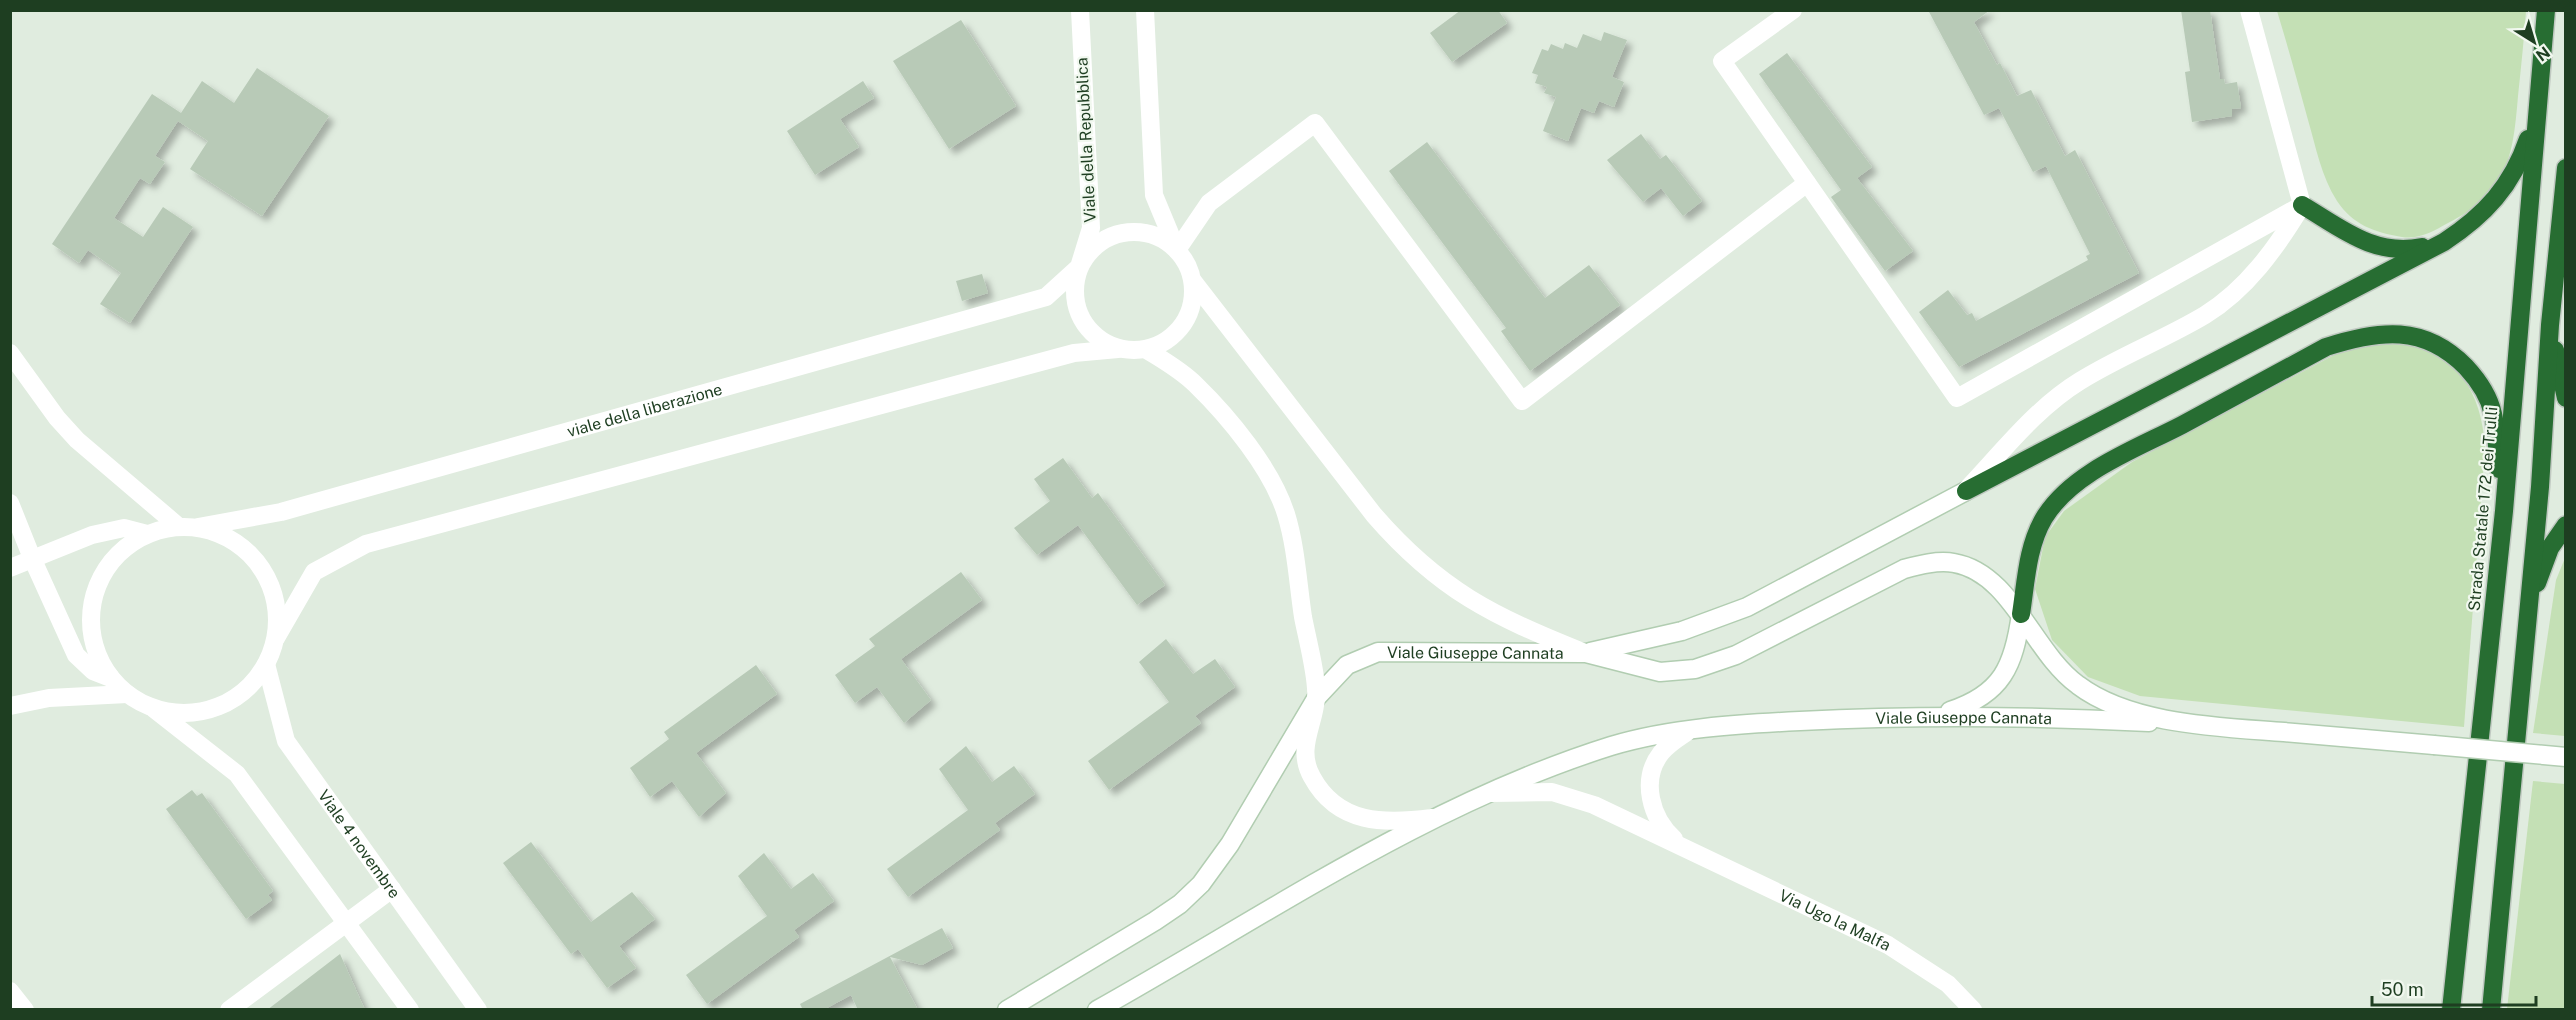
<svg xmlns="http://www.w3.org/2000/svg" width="2576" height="1020" font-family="'Public Sans',sans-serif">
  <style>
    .green { fill: #c4e0b5 }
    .building { fill: #b8cab7; filter: url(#shadow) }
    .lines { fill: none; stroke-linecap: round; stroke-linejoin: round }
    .secondary-casing { stroke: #b1cdb1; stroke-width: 21 }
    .highway-casing { stroke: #c0c9c1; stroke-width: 21 }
    .street { stroke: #fff; stroke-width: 18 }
    .secondary { stroke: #fff; stroke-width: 18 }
    .highway { stroke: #276d32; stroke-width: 18 }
    .secondary-bridge-casing { stroke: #b1cdb1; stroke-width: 21; stroke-linecap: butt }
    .secondary-bridge { stroke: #fff; stroke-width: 18 }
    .labels { text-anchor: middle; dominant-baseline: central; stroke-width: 4.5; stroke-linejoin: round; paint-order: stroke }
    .street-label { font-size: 16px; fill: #1e3e21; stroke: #f1f8ef }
  </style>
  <defs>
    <filter id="shadow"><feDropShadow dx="5.5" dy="5.5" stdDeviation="3" flood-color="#0004"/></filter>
  </defs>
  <rect width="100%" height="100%" fill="#e0ecdf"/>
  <g class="green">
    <path d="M2277 11H2526C2524 39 2521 68 2518 96 2513 157 2508 193 2448 223 2434 231 2418 240 2402 237 2374 232 2353 225 2337 201 2321 176 2316 147 2308 120 2298 83 2288 47 2277 11Z"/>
    <path d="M2400 343C2458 354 2481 391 2485 447L2464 727 2140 696 2088 677 2052 640 2035 589 2045 537 2064 511 2132 462 2336 354 2368 344Z"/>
    <path d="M2565 558V736L2533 733 2556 580Z"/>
    <path d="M2533 781 2565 784V1009H2507Z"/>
  </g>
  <g class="building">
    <path d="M1461 10H1498L1507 23 1452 62 1430 33Z"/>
    <path d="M1928 10H1990L1974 22 1997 65 2000 63 2017 96 2031 90 2065 156 2075 150 2139 273 1959 367 1919 312 1948 290 1967 315 1972 313 1976 321 2088 260 2086 256 2090 254 2046 166 2033 172 1999 108 1984 115Z"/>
    <path d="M2181 10H2210L2220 79H2224L2225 84 2237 82 2241 108 2232 109V116L2192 122 2185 72 2190 71Z"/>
    <path d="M961 20 1016 106 949 149 893 61Z"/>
    <path d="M1604 32 1627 40 1612 77 1624 82 1614 107 1599 101 1594 113 1581 108 1568 141 1543 131 1556 97 1544 93 1547 87 1535 83 1538 75 1532 73 1542 49 1548 51 1551 44 1563 49 1565 43 1577 48 1583 34 1601 41Z"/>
    <path d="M1787 53 1872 167 1857 178 1913 251 1885 271 1831 197 1841 190 1759 74Z"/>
    <path d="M257 68 329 116 262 216 190 169 208 141 178 121 155 156 165 162 150 184 140 178 114 218 143 237 163 207 193 227 130 323 100 304 121 273 88 250 79 263 52 244 152 94 181 113 202 81 234 103Z"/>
    <path d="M863 81 874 98 840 119 859 147 815 175 787 131Z"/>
    <path d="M1641 134 1660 159 1666 155 1702 201 1683 216 1661 188 1643 202 1607 160Z"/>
    <path d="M1427 142 1545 298 1589 265 1620 305 1530 371 1501 331 1506 328 1389 171Z"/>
    <path d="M982 274 988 293 962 301 956 281Z"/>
    <path d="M1063 458 1092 498 1098 493 1165 585 1137 605 1078 525 1037 555 1014 528 1050 501 1034 479Z"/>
    <path d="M961 572 982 600 901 659 931 700 904 723 877 687 855 703 835 675 875 646 869 639Z"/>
    <path d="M1166 639 1193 674 1215 659 1235 687 1195 716 1201 723 1109 790 1088 761 1169 702 1139 662Z"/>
    <path d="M756 665 777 694 696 753 726 793 699 817 672 781 650 797 630 768 669 739 664 732Z"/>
    <path d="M966 746 992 782 1014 766 1035 794 995 823 1000 830 908 897 887 869 968 810 939 769Z"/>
    <path d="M192 790 197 796 202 793 273 891 268 895 272 900 246 919 166 809Z"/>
    <path d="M531 842 591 922 632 892 655 919 619 946 636 968 607 988 578 949 571 954 503 863Z"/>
    <path d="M764 853 791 889 813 873 834 901 794 930 799 937 707 1004 686 975 767 916 738 876Z"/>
    <path d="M942 928 953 948 922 965 890 957 918 1010H858L851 995 823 1010H803L800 1004Z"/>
    <path d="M340 954 365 1010H267Z"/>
  </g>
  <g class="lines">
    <defs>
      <g id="secondary">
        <path d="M1590 652 1682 631 1747 607 1966 491"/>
        <path d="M1950 711C2002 694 2014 666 2021 614"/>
        <path id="s4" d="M1007 1010 1155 921 1180 904 1201 884 1230 844 1317 697 1347 665 1378 652 1586 653 1660 672 1695 669 1736 655 1904 569C1919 565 1938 560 1954 563 2012 573 2033 653 2078 685 2131 725 2220 727 2284 732 2334 736 2384 741 2434 745"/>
        <path id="s5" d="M1097 1010C1265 916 1426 804 1611 746 1671 728 1738 724 1800 721 1917 715 2032 716 2149 722"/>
      </g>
      <g id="highway">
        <path d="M2302 205C2341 228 2374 257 2422 247"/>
        <path d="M2555 350 2566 398"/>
        <path d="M1966 491 2444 242C2485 215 2512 186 2528 139"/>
        <path d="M2537 583 2550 548 2566 525"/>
        <path d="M2021 614C2026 582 2027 547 2044 518 2072 472 2136 449 2182 425 2230 399 2278 373 2326 347 2379 330 2424 324 2466 367 2479 381 2489 396 2493 414 2497 432 2497 451 2499 469"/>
        <path d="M2451 1010 2504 511 2546 10"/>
        <path d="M2491 1010 2540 487 2550 325 2566 168"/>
      </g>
    </defs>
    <use href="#secondary" class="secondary-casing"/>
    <use href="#highway" class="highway-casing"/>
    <g class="street">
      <path d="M1145 10 1154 195 1176 248"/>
      <path d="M1793 10 1722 61 1957 398 2302 205"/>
      <path d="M2249 10 2302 205"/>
      <circle cx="1134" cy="291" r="59"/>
      <path d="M1177 250 1209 203 1315 123 1522 401 1807 183"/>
      <path d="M1193 281 1374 515C1440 591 1493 616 1585 653"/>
      <path d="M1147 350C1163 360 1181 370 1195 384 1229 417 1272 469 1286 514 1296 546 1298 584 1303 617 1307 638 1318 679 1316 698 1314 726 1296 749 1312 777 1338 825 1385 824 1432 818"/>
      <path d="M10 353 57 418 77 440 178 526"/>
      <path d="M1968 488C2003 451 2036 408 2080 381 2120 356 2165 339 2205 315 2247 289 2276 248 2301 207"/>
      <path d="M10 503 32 558 76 655 93 671 111 678"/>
      <path id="s1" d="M198 527 281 512 1046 297 1079 267 1091 228 1080 10"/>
      <circle cx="184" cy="620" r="93"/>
      <path d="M10 568 92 535 124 528 147 534"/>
      <path d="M276 638 314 572 366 544 1074 353 1118 349"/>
      <path id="s2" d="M266 664 286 741 478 1010"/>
      <path d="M10 706 49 698 127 694"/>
      <path d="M154 709 237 774 410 1010"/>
      <path id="s3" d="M1491 793 1552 792 1594 805 1888 945 1948 984 1973 1010"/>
      <path d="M1674 839C1651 818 1640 780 1661 753 1668 744 1678 738 1687 732"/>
      <path d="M10 991 25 1010"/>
      <path d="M229 1010 392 889"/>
    </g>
    <use href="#secondary" class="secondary"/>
    <use href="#highway" class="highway"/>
    <defs>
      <path id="secondary-bridge" d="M2434 745 2566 757"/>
    </defs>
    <use href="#secondary-bridge" class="secondary-bridge-casing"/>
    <use href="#secondary-bridge" class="secondary-bridge"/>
  </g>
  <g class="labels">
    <g class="street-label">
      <text transform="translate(1086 140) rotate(-93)">Viale della Repubblica</text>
      <text stroke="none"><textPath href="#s1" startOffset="462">viale della liberazione</textPath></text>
      <text transform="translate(2483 509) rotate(-85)">Strada Statale 172 dei Trulli</text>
      <text stroke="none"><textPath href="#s4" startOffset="627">Viale Giuseppe Cannata</textPath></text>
      <text stroke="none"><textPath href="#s5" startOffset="934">Viale Giuseppe Cannata</textPath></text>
      <text stroke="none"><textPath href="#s2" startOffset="206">Viale 4 novembre</textPath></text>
      <text stroke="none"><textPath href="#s3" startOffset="372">Via Ugo la Malfa</textPath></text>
    </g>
  </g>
  <rect width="2576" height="1020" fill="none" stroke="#1e3e21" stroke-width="24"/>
  <g transform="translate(2534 42) rotate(143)" stroke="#f1f8ef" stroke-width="4.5" paint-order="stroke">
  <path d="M0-4.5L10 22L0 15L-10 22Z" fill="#1e3e21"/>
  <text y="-9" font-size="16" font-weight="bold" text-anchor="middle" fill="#1e3e21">N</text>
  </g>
  <path d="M2372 996v9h164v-9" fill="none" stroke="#1e3e21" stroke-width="3"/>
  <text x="2381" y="996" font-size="18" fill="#1e3e21" stroke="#f1f8ef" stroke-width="4.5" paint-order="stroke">50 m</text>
</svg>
